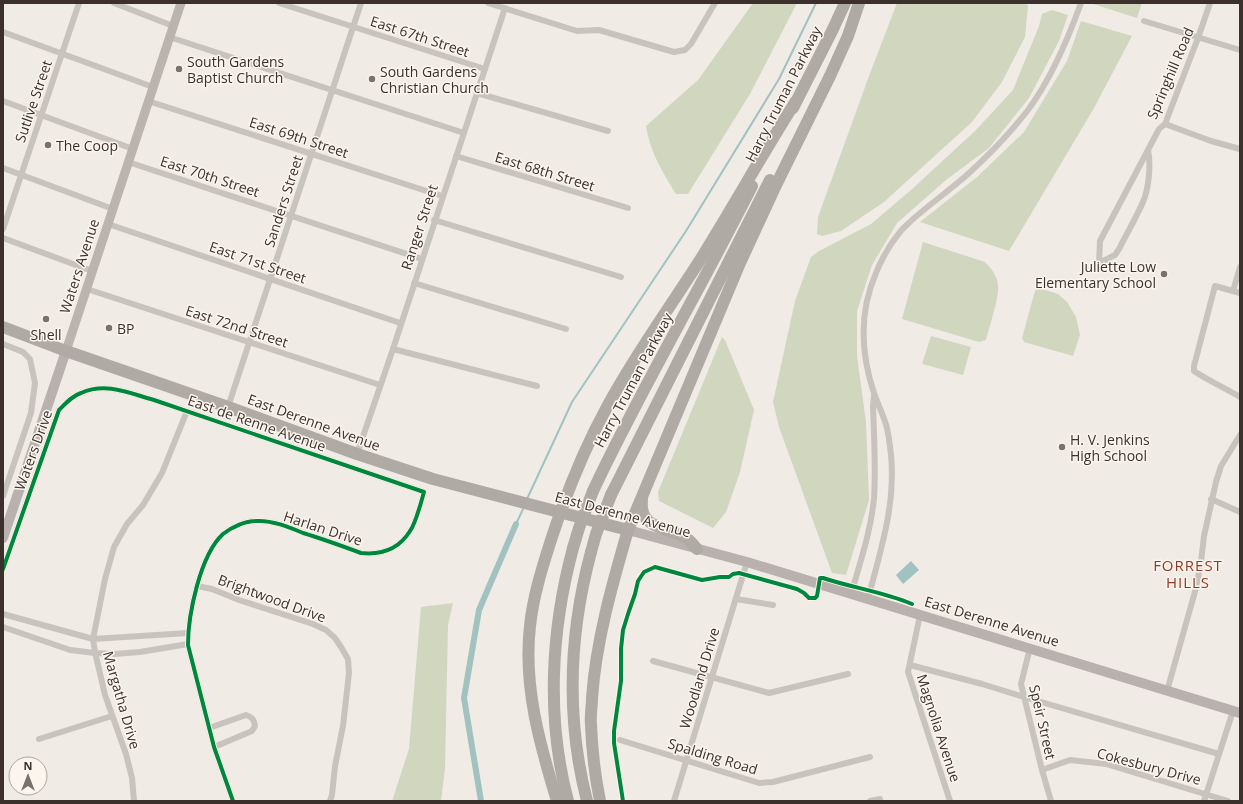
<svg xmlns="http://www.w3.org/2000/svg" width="1243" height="804" font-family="'Open Sans',sans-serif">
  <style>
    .green { fill: #d1d6bf }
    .water { fill: #a1c2c1 }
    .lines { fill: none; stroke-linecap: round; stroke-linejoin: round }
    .stream { stroke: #a1c2c1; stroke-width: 2 }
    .canal { stroke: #a1c2c1; stroke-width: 6 }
    .street { stroke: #c9c3be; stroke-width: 6 }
    .secondary { stroke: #bab3ae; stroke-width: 9 }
    .primary { stroke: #b8b1ad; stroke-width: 10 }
    .highway { stroke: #afaaa4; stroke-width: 12 }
    .highway-bridge { stroke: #afaaa4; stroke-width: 12 }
    .cycleway-casing { stroke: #fbf5ee; stroke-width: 6 }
    .cycleway { stroke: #00873e; stroke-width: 4 }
    .poi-dot { fill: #7a716c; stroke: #fbf5ee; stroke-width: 1.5 }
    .labels { text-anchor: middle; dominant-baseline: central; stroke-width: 3; stroke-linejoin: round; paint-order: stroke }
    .street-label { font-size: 14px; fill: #3b302b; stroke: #fbf5ee }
    .poi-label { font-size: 14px; fill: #3b302b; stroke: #fbf5ee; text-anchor: start }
    .neighbourhood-label { font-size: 15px; letter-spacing: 1px; fill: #8c3b22; stroke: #fbf5ee }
  </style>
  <rect width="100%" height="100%" fill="#f0ebe5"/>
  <g class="green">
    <path d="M753 3H797L750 94 688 194H676C662 171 651 154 646 126L698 80Z"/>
    <path d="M897 3H1022L1028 5 1025 37 1002 82 972 122 884 202 841 231 822 236 817 234 818 217 869 76Z"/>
    <path d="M1090 3H1142L1137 18Z"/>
    <path d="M1052 10 1068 15 1059 41 1029 98 989 148 946 180 897 223 872 265 857 311V356L866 422 869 500 846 575 832 573 779 427 773 402 795 301 811 257 819 251 871 224 911 190 975 131 1013 90 1039 26 1042 14Z"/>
    <path d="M1081 21 1132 36 1094 108 1009 251 920 222 977 177 1024 132 1067 61Z"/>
    <path d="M923 242 985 262C992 269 998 277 998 287 999 298 989 328 986 340L979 342 902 319Z"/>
    <path d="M1036 287 1058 294 1067 302 1076 317 1080 335 1073 356 1024 342 1022 338Z"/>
    <path d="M931 336 971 347 963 375 922 364Z"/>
    <path d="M722 337 725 340 754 410 740 472 726 512 713 528 659 501 658 492Z"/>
    <path d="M453 603 448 625 445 769 441 801H392L409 749 421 607Z"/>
  </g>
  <path class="water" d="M911 561 919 570 903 584 896 575Z"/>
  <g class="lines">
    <g class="stream">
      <path d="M527 499 572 402 686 231 779 79 816 3"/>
      <path d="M516 524 524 507"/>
    </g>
    <path class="canal" d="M481 801 464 698 479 610 516 524"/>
    <g class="street">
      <path d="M114 3 173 26"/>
      <path d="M279 3 485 69"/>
      <path d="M488 3 577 31 599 30 674 52 685 50 691 44 715 3"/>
      <path d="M1144 21 1240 50"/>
      <path d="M3 32 153 87"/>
      <path d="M169 37 464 133"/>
      <path d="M477 93 608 131"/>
      <path d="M3 101 133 149"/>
      <path d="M148 101 442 196"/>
      <path d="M1165 124 1211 141 1240 149"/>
      <path d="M1148 150C1151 164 1149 188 1143 202 1136 218 1127 233 1119 249L1115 255 1099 263 1100 241 1159 129 1165 124 1198 38 1210 3"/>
      <path d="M456 156 628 208"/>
      <path d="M128 162 422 259"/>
      <path d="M3 168 113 209"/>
      <path d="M434 220 621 277"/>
      <path d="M108 224 400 323"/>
      <path d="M3 229 79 3"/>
      <path d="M3 238 92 271"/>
      <path d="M414 283 566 329"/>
      <path d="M87 289 380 385"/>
      <path d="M1233 291 1240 267"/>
      <path d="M1240 293 1215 286 1194 366V371C1209 381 1225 388 1240 397"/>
      <path d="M3 344 23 352 30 359 35 383 31 413 3 496"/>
      <path d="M393 349 537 386"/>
      <path d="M228 407 361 3"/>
      <path d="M357 454 393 349 505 8"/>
      <path d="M1211 499 1240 512"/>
      <path d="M3 569 59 410C66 403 72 396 81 393 106 382 129 393 154 400L424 492C421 502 416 523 410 531 399 549 381 555 361 553 342 546 323 539 303 533 289 527 272 520 256 521 245 521 232 527 223 534 200 555 188 615 188 645L214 747 233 801"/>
      <path d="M197 586 212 589 239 600 313 624 326 630 335 638 341 647 348 659 349 673 343 726 335 766 332 795 330 801"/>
      <path d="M851 594C860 563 871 531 874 498 876 467 874 436 873 406L874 396"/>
      <path d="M736 599 773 605"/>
      <path d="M868 599C880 552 896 505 891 455 890 446 889 437 887 428 884 416 878 405 874 393 861 354 859 312 876 273 882 258 890 244 900 232 903 228 908 224 912 220 930 204 950 190 968 174 989 155 1010 133 1028 110 1051 79 1068 39 1081 3"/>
      <path d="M3 614 93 639 188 633"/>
      <path d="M920 615 908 672 950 801"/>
      <path d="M3 627 70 650 95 653 115 654 140 652 188 644"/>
      <path d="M1030 648 1021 684 1042 770 1051 801"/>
      <path d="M653 661 769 693 848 674"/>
      <path d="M910 665 982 684 1024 697 1219 754"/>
      <path d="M1167 691 1196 588 1201 562 1204 536 1216 482 1221 466 1240 435"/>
      <path d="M209 728 246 715C252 717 254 719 255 726L252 731 214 747"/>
      <path d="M39 739 112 716"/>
      <path d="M620 740 759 783 773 782 870 757"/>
      <path d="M1042 770 1070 760 1106 764 1228 801"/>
      <path d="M134 801 132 778 126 754 105 695 95 652 93 639 105 579 114 547 127 524 143 505 162 473 187 411"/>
      <path d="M674 801 747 562"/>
      <path d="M870 801 880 799"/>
      <path d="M1204 801 1233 711"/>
    </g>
    <path class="secondary" d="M66 351 181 3"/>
    <g class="primary">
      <path d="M628 530 747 562 1240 713"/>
      <path d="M3 538 66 351"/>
    </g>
    <g class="highway">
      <path d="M793 108 833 29 845 3"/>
      <path d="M3 327 66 351 228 407 357 454 433 479 628 530"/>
      <path d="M593 491C621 431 653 373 684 315 707 273 730 229 752 186"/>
      <path d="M611 495 770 180"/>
      <path d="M642 500C639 528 664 527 683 536 688 538 693 544 697 549"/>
      <path d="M557 801C540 745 523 686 530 626 533 597 542 568 551 540 566 494 584 449 607 407 634 356 669 309 700 260 733 207 763 153 796 101"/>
      <path d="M568 801C546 718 551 630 573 548"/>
      <path d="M587 801C566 719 569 634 591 552"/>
      <path d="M600 801C595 776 592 750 591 725 590 716 592 707 592 698 596 641 612 585 628 530L740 263 776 185 830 76 848 36 859 3"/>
    </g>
    <g class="highway-bridge">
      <path d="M573 548 579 528 593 491"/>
      <path d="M591 552 596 534 611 495"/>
    </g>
    <defs>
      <g id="cycleway">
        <path d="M3 569 59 410C66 403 72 396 81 393 106 382 129 393 154 400L424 492C421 502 416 523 410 531 399 549 381 555 361 553 342 546 323 539 303 533 289 527 272 520 256 521 245 521 232 527 223 534 200 555 188 615 188 645L214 747 233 801"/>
        <path d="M623 801 614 743V731L621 681V649L623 630 629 611 635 594 638 581 644 572 655 567 702 580 720 577H729L733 574 739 573 797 589 804 593 809 598H815L817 596 820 578H823C853 588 884 592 912 604"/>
      </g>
    </defs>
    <use href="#cycleway" class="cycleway-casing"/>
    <use href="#cycleway" class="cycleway"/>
  </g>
  <g class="poi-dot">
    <circle cx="179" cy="69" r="4"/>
    <circle cx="372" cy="79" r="4"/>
    <circle cx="48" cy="145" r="4"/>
    <circle cx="1164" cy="274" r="4"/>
    <circle cx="46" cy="319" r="4"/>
    <circle cx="109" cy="328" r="4"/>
    <circle cx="1062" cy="447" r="4"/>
  </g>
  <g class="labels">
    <g class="street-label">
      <text transform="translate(420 36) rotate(18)">East 67th Street</text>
      <text transform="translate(1170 73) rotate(-67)">Springhill Road</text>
      <text transform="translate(783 94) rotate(-63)">Harry Truman Parkway</text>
      <text transform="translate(33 101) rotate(-71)">Sutlive Street</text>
      <text transform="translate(299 137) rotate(18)">East 69th Street</text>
      <text transform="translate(545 171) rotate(17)">East 68th Street</text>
      <text transform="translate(210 176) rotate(18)">East 70th Street</text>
      <text transform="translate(283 201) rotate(-72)">Sanders Street</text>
      <text transform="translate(419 227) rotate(-72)">Ranger Street</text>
      <text transform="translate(258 262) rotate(19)">East 71st Street</text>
      <text transform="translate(79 266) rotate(-72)">Waters Avenue</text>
      <text transform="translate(237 326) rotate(18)">East 72nd Street</text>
      <text transform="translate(633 380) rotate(-62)">Harry Truman Parkway</text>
      <text transform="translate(314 422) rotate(20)">East Derenne Avenue</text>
      <text transform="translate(257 423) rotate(19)">East de Renne Avenue</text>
      <text transform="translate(33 450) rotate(-70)">Waters Drive</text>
      <text transform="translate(623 514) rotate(15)">East Derenne Avenue</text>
      <text transform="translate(323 528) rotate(18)">Harlan Drive</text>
      <text transform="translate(272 598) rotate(20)">Brightwood Drive</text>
      <text transform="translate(992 621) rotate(17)">East Derenne Avenue</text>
      <text transform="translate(699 678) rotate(-73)">Woodland Drive</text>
      <text transform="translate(122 700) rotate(74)">Margatha Drive</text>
      <text transform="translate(1043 722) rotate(77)">Speir Street</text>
      <text transform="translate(939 728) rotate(72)">Magnolia Avenue</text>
      <text transform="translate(713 756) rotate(17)">Spalding Road</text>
      <text transform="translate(1149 766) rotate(15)">Cokesbury Drive</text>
    </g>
    <g class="poi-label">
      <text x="187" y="61">South Gardens<tspan x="187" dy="16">Baptist Church</tspan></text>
      <text x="380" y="71">South Gardens<tspan x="380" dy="16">Christian Church</tspan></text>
      <text x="56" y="145">The Coop</text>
      <text x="1156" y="266" text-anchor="end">Juliette Low<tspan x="1156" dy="16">Elementary School</tspan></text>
      <text x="117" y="328">BP</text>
      <text x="46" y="334" text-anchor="middle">Shell</text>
      <text x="1070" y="439">H. V. Jenkins<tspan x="1070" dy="16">High School</tspan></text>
    </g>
    <g class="neighbourhood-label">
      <text x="1188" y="565">FORREST<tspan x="1188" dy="17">HILLS</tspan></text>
    </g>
  </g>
  <rect width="1243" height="804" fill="none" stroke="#3b302b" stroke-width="8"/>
  <g transform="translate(28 776)"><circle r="19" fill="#fbf5ee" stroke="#aea6a0"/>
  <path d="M0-3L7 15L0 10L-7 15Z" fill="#7a716c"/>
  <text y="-6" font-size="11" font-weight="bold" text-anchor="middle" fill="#3b302b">N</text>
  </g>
</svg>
